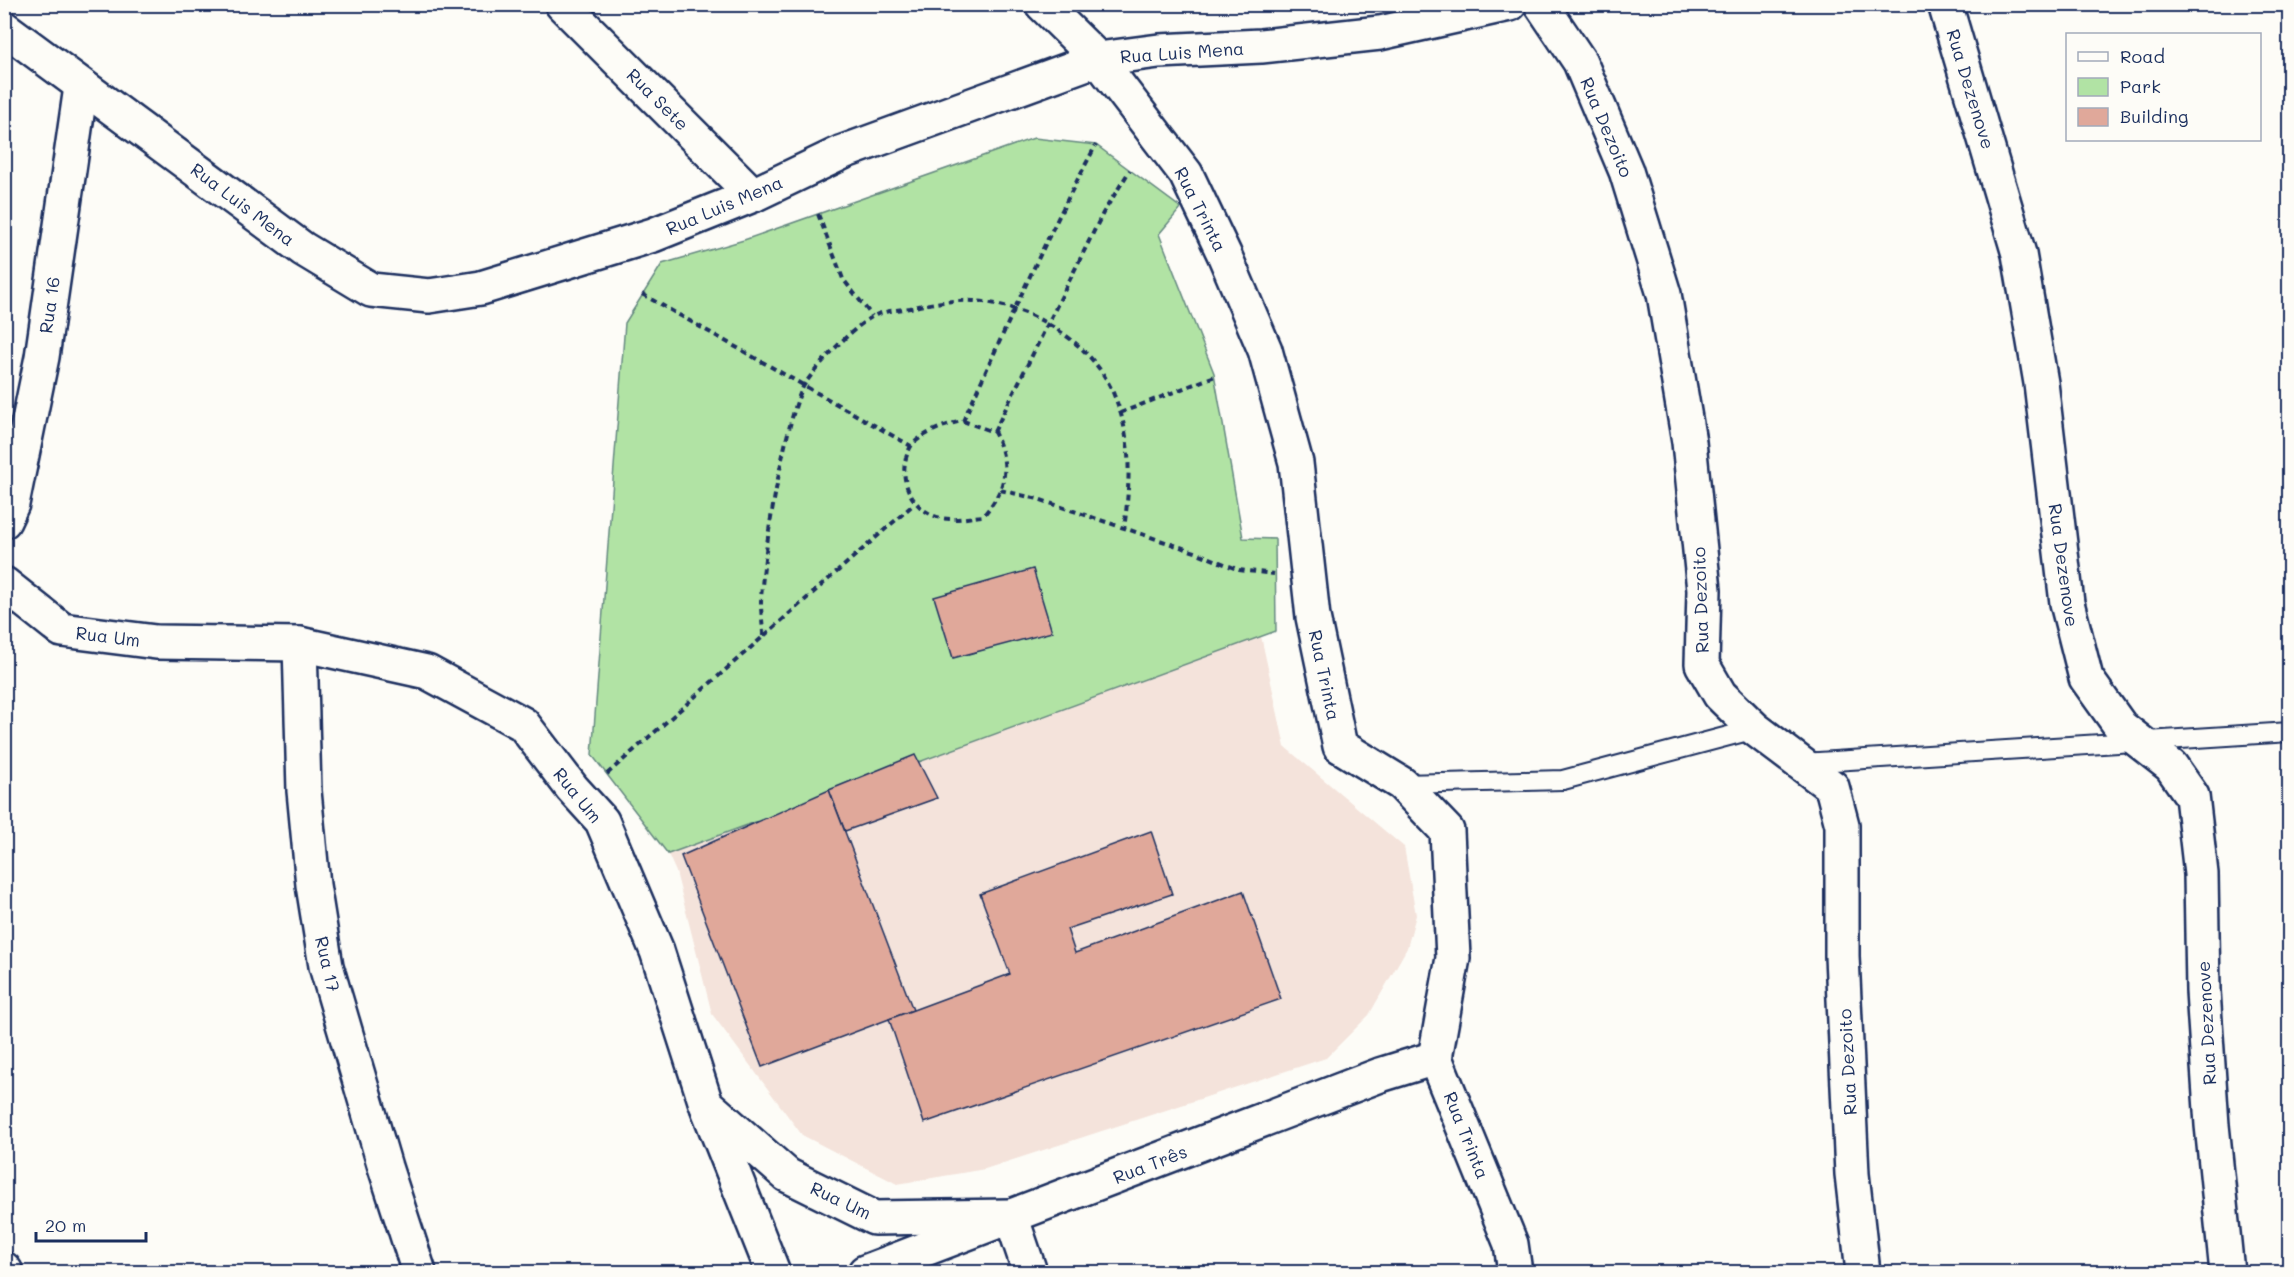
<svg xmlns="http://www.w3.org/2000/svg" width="2294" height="1277" font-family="Mali,sans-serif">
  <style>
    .built { fill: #f4e3db }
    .green { fill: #b1e3a4; stroke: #668981; stroke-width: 1.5 }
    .building { fill: #e0a89a; stroke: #1b2f5e; stroke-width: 1.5 }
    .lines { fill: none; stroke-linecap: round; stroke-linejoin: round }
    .service-casing { stroke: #1b2f5e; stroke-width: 22 }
    .minor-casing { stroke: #1b2f5e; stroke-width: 38 }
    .path { stroke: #1b2f5e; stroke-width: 4; stroke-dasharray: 6 4.5; stroke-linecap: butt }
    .service { stroke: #fdfcf7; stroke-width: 18 }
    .minor { stroke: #fdfcf7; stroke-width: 33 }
    .labels { text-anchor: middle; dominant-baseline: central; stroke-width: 6; stroke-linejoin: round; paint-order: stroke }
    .street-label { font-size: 18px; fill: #1b2f5e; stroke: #fdfcf7 }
  </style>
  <rect width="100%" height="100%" fill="#fdfcf7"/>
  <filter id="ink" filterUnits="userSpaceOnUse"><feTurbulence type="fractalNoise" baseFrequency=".0167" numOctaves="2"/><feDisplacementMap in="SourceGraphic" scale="12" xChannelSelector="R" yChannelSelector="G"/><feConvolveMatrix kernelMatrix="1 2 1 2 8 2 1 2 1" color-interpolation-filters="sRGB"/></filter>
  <g filter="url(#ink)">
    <path class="built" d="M1261 636 1285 747 1404 847 1416 915 1407 948 1369 1015 1326 1058 985 1169 897 1184 802 1135 712 1014 676 872 668 854 915 755Z"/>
    <path class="green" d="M1034 138 1096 145 1181 208 1159 234 1214 373 1243 538 1275 539 1276 631 668 854 592 755 625 323 662 264 744 240Z"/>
    <g class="building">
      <path d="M1033 569 1052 632 953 658 934 597Z"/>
      <path d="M915 755 937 798 845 831 829 790Z"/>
      <path d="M829 790 913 1010 762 1067 681 856Z"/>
      <path d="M1151 831 1172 894 1067 929 1075 953 1243 891 1281 999 924 1123 889 1019 1010 974 980 894Z"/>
    </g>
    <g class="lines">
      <defs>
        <g id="service">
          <path d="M1803 763 2290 732"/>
          <path d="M1402 784 1563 780 1755 729"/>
        </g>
        <g id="minor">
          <path d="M562 4 753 195"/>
          <path d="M1042 4 1098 59 1186 174 1224 254 1265 350 1296 463 1313 617 1340 746 1402 784 1447 831 1453 958 1435 1058 1511 1244 1515 1272"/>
          <path d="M1541 4 1580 62 1626 171 1664 294 1689 442 1704 590 1702 664 1720 695 1755 729 1832 787 1842 825V956L1852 1174 1863 1272"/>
          <path d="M1945 4 2019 254 2041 383 2067 603 2086 678 2121 727 2171 766 2192 796 2201 874 2203 991 2212 1125 2227 1272"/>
          <path d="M4 28 303 249 371 290 429 296 481 288 653 235 753 195 843 152 1098 59 1159 51 1261 46 1380 33 1510 4"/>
          <path d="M4 521 12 504 42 357 81 87"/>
          <path d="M4 584 62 630 156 642 300 644 427 672 523 724 572 788 602 821 657 951 706 1104 787 1175 874 1218 1011 1216 1030 1272"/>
          <path d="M300 644 304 791 313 885 326 966 385 1167 419 1272"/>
          <path d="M708 1109 773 1272"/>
          <path d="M4 1269 6 1272"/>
          <path d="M865 1272 1380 1075 1435 1058"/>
        </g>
      </defs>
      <use href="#service" class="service-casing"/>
      <use href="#minor" class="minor-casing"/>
      <g class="path">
        <path d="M818 214 843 279 872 316"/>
        <path d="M642 294 911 446"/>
        <path d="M1120 413 1215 376"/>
        <path d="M963 421 994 432C1011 465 1007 488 983 516 970 517 954 521 941 518 911 511 895 476 910 448 917 435 949 423 963 421Z"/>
        <path d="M963 421C1006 328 1047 235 1096 145"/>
        <path d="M994 432 1103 213 1130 170"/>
        <path d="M1000 490 1038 499 1198 553 1239 570 1274 574"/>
        <path d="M763 636C763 625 761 614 761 604 761 566 786 410 806 382 823 360 847 333 870 318 880 311 898 310 910 308 931 303 951 300 973 301 1029 304 1093 342 1114 395 1133 439 1130 483 1124 529"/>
        <path d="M607 774 914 504"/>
      </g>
      <use href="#service" class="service"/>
      <use href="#minor" class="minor"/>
    </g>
  </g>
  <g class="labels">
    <g class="street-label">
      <text transform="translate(1182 52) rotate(-4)">Rua Luis Mena</text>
      <text transform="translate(1971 89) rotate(73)">Rua Dezenove</text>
      <text transform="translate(658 99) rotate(45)">Rua Sete</text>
      <text transform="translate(1607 127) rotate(67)">Rua Dezoito</text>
      <text transform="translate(243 204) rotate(37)">Rua Luis Mena</text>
      <text transform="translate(724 205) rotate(-23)">Rua Luis Mena</text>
      <text transform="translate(1201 209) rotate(63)">Rua Trinta</text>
      <text transform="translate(49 305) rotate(-82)">Rua 16</text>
      <text transform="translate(2064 565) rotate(82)">Rua Dezenove</text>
      <text transform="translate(1700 600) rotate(-92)">Rua Dezoito</text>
      <text transform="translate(108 636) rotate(7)">Rua Um</text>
      <text transform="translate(1325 675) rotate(78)">Rua Trinta</text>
      <text transform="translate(578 795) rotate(51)">Rua Um</text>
      <text transform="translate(328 964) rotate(77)">Rua 17</text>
      <text transform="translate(2206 1023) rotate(-93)">Rua Dezenove</text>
      <text transform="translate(1847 1062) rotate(-93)">Rua Dezoito</text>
      <text transform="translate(1467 1135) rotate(68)">Rua Trinta</text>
      <text transform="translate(1150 1164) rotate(-21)">Rua Três</text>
      <text transform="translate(841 1200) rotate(25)">Rua Um</text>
    </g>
  </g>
  <rect width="2294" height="1277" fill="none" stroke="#fdfcf7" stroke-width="24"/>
  <rect x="12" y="12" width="2270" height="1253" fill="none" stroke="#1b2f5e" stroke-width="2" filter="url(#ink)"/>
  <rect x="2066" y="33" width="195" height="108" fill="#fdfcf7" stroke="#a3aaba" stroke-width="1.5"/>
  <rect x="2078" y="52" width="30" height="9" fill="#fdfcf7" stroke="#a3aaba" stroke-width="1.5"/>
  <text x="2120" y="63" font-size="18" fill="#1b2f5e">Road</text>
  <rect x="2078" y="78" width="30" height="18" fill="#b1e3a4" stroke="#a3aaba" stroke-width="1.5"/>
  <text x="2120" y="93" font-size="18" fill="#1b2f5e">Park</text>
  <rect x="2078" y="108" width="30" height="18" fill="#e0a89a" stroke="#a3aaba" stroke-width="1.5"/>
  <text x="2120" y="123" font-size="18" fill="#1b2f5e">Building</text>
  <path d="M36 1232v9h110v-9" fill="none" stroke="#1b2f5e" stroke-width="3"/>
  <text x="45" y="1232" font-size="18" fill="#1b2f5e" stroke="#fdfcf7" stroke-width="4.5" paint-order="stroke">20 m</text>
</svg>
